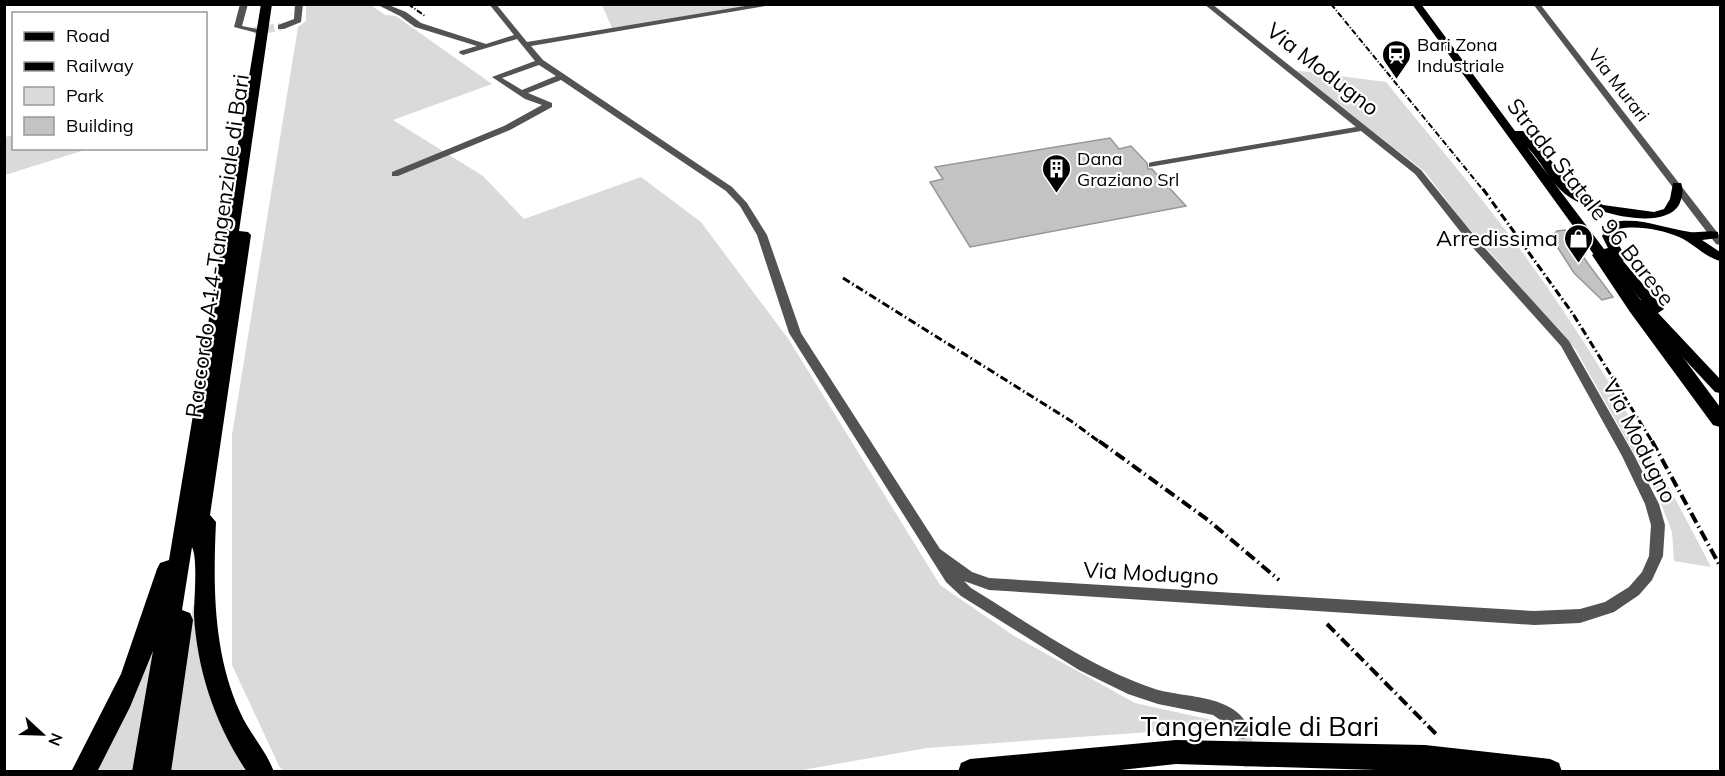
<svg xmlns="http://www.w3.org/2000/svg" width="1725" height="776" font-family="Mulish,sans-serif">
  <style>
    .green { fill: #dadada }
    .building { fill: #c3c3c3; stroke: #979797; stroke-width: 1.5 }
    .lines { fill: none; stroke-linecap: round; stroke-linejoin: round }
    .minor-tunnel-far1 { stroke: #d9d9d9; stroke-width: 8; stroke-dasharray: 8 4.5; stroke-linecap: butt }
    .minor-tunnel { stroke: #d9d9d9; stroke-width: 14; stroke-dasharray: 14 8; stroke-linecap: butt }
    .minor { fill: #535353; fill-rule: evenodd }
    .major { fill: #000; fill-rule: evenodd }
    .highway { fill: #000; fill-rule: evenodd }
    .rail-far2 { stroke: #000; stroke-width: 2; stroke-dasharray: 6 2 1 2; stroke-linecap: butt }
    .rail-far1 { stroke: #000; stroke-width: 3; stroke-dasharray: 8 3 1.5 3; stroke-linecap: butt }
    .rail { stroke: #000; stroke-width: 4; stroke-dasharray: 11 4 1.5 4; stroke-linecap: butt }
    .labels { text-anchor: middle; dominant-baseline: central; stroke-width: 4.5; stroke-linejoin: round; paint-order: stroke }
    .far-poi-label { font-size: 18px; fill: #000; stroke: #fff; text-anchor: start }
    .far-street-label { font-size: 18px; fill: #000; stroke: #fff }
    .street-label { font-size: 22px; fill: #000; stroke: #fff }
    .poi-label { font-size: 22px; fill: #000; stroke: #fff; text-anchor: end }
    .near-street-label { font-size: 27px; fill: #000; stroke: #fff }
  </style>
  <rect width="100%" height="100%" fill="#fff"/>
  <g class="green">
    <path d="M306 5H371L385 15 396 16 492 84 393 120 483 176 524 219 641 177 701 222 789 340 940 585 1014 636 1135 703 1212 720 1220 727 927 748 797 771H285L280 768 232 665V435L298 27 306 21Z"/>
    <path d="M602 5H759L612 28Z"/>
    <path d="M1293 70 1386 82C1433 140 1481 196 1525 256 1596 353 1656 460 1711 567L1674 561 1672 532 1658 496 1576 350 1466 225 1424 171Z"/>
    <path d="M13 135 14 148 88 149 5 175V137Z"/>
    <path d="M196 602 251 771 168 772 193 606Z"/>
    <path d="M158 647 135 771 92 772 149 649Z"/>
  </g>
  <g class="building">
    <path d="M1110 138 1119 149 1131 146 1147 163 1148 169H1152L1186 206 970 247 930 182 943 179 935 167Z"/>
    <path d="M1565 230 1589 265 1613 297 1602 300 1574 273 1551 237 1557 231Z"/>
  </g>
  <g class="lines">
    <path class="minor-tunnel-far1" d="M254 31 281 27"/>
    <path class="minor-tunnel" d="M1243 731 1253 772"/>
    <g class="minor">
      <path d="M240 4H248L242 26 257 29V33L234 27Z"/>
      <path d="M295 4H303L301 22 284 29H278V25L294 19Z"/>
      <path d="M376 4H386L406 12 421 23 486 44 514 35 489 4H496L527 42 757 4H777L531 46 543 60 732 187 747 203 767 235 801 333 940 549 972 572 989 578 1534 611 1580 609 1605 602 1629 587 1642 572 1649 556 1651 525 1645 504 1622 456 1561 346 1474 249 1415 174 1361 131 1149 167V163L1152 162 1356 127 1204 4H1212L1421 170 1482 245 1569 341 1634 455 1659 504 1665 525 1663 556 1652 580 1639 595 1614 612 1580 623 1534 625 989 590 964 581 971 588C1030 624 1089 667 1155 689 1188 699 1235 693 1251 731L1249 737 1243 739 1237 737 1229 726 1213 715 1158 704 1128 694 1079 670 961 596 946 582 789 333 757 235 740 206 726 191 561 80 528 93 552 103V107L510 130 398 176H392V172L504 126 542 105 525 99 492 77 535 61 517 39 463 55 459 53 460 51 477 46 415 27 400 16ZM539 65 556 76 522 90 502 78Z"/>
      <path d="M1533 4H1540L1720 236V245L1716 244Z"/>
    </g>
    <path class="major" d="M1412 4H1421L1515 131H1523L1543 150 1572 188 1603 205 1654 212 1664 209 1670 199 1673 183H1681C1684 191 1682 198 1679 205 1662 233 1586 211 1565 194 1550 182 1541 161 1527 147L1604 249 1608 248 1602 236 1610 223C1639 216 1661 228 1690 232 1699 233 1709 230 1718 232V238L1702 240 1720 252V261C1705 257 1693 243 1679 237 1662 230 1637 225 1619 229L1614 236 1626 258 1623 261 1664 309 1658 313 1720 379V393L1715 392 1636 307 1634 304 1636 301 1641 300 1615 269 1605 270Z"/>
    <g class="highway">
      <path d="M261 4H272L239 231 248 232 251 235 210 515 216 522C213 585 213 653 240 712 249 733 266 750 274 772H247C216 726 197 671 194 615 194 599 198 559 192 547L182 610 190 613 193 620 171 772H132L153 651 130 707 97 772H71L121 674 157 569 160 563 169 560Z"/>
      <path d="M1600 250 1605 252 1720 407V427L1713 425 1630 312 1592 255Z"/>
      <path d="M1176 740 1425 745 1550 759 1559 763 1562 772H1443L1176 764 1102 772H958L961 763 970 759Z"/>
    </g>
    <g class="rail-far2">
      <path d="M408 4 425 16"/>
      <path d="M1331 4 1484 191"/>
    </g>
    <g class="rail-far1">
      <path d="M1483 189 1573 314 1653 443"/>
      <path d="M843 278 1071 421 1101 443"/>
    </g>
    <g class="rail">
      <path d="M1099 441 1208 520 1279 580"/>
      <path d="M1652 441 1720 566"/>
      <path d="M1327 624 1437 735"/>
    </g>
  </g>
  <defs>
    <symbol id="station-pin" viewBox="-11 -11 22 30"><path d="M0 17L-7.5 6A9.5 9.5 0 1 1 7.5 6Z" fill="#000" stroke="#fff"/><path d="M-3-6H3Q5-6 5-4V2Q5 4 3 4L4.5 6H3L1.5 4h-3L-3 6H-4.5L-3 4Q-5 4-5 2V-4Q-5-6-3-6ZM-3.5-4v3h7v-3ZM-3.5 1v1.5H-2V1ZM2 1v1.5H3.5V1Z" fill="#fff"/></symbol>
    <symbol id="building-pin" viewBox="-11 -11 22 30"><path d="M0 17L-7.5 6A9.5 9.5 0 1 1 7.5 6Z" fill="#000" stroke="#fff"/><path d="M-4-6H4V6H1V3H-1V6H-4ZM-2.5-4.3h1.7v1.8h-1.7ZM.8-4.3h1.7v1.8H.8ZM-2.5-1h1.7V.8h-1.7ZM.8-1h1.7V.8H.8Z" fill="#fff"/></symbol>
    <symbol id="shop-pin" viewBox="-11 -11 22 30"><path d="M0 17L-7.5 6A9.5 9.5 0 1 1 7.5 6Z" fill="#000" stroke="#fff"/><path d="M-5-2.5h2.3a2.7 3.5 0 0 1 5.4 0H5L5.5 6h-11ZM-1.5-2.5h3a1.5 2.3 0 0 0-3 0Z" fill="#fff"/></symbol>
  </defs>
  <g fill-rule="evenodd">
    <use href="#station-pin" x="1380" y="38" width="33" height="45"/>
    <use href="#building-pin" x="1040" y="152" width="33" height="45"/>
    <use href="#shop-pin" x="1562" y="222" width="33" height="45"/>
  </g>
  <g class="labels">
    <g class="far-poi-label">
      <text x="1417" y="44">Bari Zona<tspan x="1417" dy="21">Industriale</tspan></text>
      <text x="1077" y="158">Dana<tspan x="1077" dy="21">Graziano Srl</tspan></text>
    </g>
    <g class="far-street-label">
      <text transform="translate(1619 85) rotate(52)">Via Murari</text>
    </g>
    <g class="street-label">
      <text transform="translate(1323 69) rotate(38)">Via Modugno</text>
      <text transform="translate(1591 202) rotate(52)">Strada Statale 96 Barese</text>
      <text transform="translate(217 246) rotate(-82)">Raccordo A14-Tangenziale di Bari</text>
      <text transform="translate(1640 441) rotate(63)">Via Modugno</text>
      <text transform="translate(1151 573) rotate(3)">Via Modugno</text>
    </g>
    <g class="poi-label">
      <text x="1558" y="238">Arredissima</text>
    </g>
    <g class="near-street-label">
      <text x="1260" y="726">Tangenziale di Bari</text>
    </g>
  </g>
  <rect width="1725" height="776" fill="none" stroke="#000000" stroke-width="12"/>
  <rect x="12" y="12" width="195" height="138" fill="#ffffff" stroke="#999999" stroke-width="1.5"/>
  <rect x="24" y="32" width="30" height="9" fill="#000000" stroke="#999999" stroke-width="1.5"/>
  <text x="66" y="42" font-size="18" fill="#000000">Road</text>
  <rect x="24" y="62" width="30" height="9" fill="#000000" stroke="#999999" stroke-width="1.5"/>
  <text x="66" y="72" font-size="18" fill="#000000">Railway</text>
  <rect x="24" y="87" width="30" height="18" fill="#dadada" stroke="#999999" stroke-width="1.5"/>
  <text x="66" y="102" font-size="18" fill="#000000">Park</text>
  <rect x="24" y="117" width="30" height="18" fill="#c3c3c3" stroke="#999999" stroke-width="1.5"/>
  <text x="66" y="132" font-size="18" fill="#000000">Building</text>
  <g transform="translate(42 734) rotate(112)" stroke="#ffffff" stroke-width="4.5" paint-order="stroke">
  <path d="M0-4.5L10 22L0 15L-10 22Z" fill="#000000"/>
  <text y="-9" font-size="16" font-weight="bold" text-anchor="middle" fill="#000000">N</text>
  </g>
</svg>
